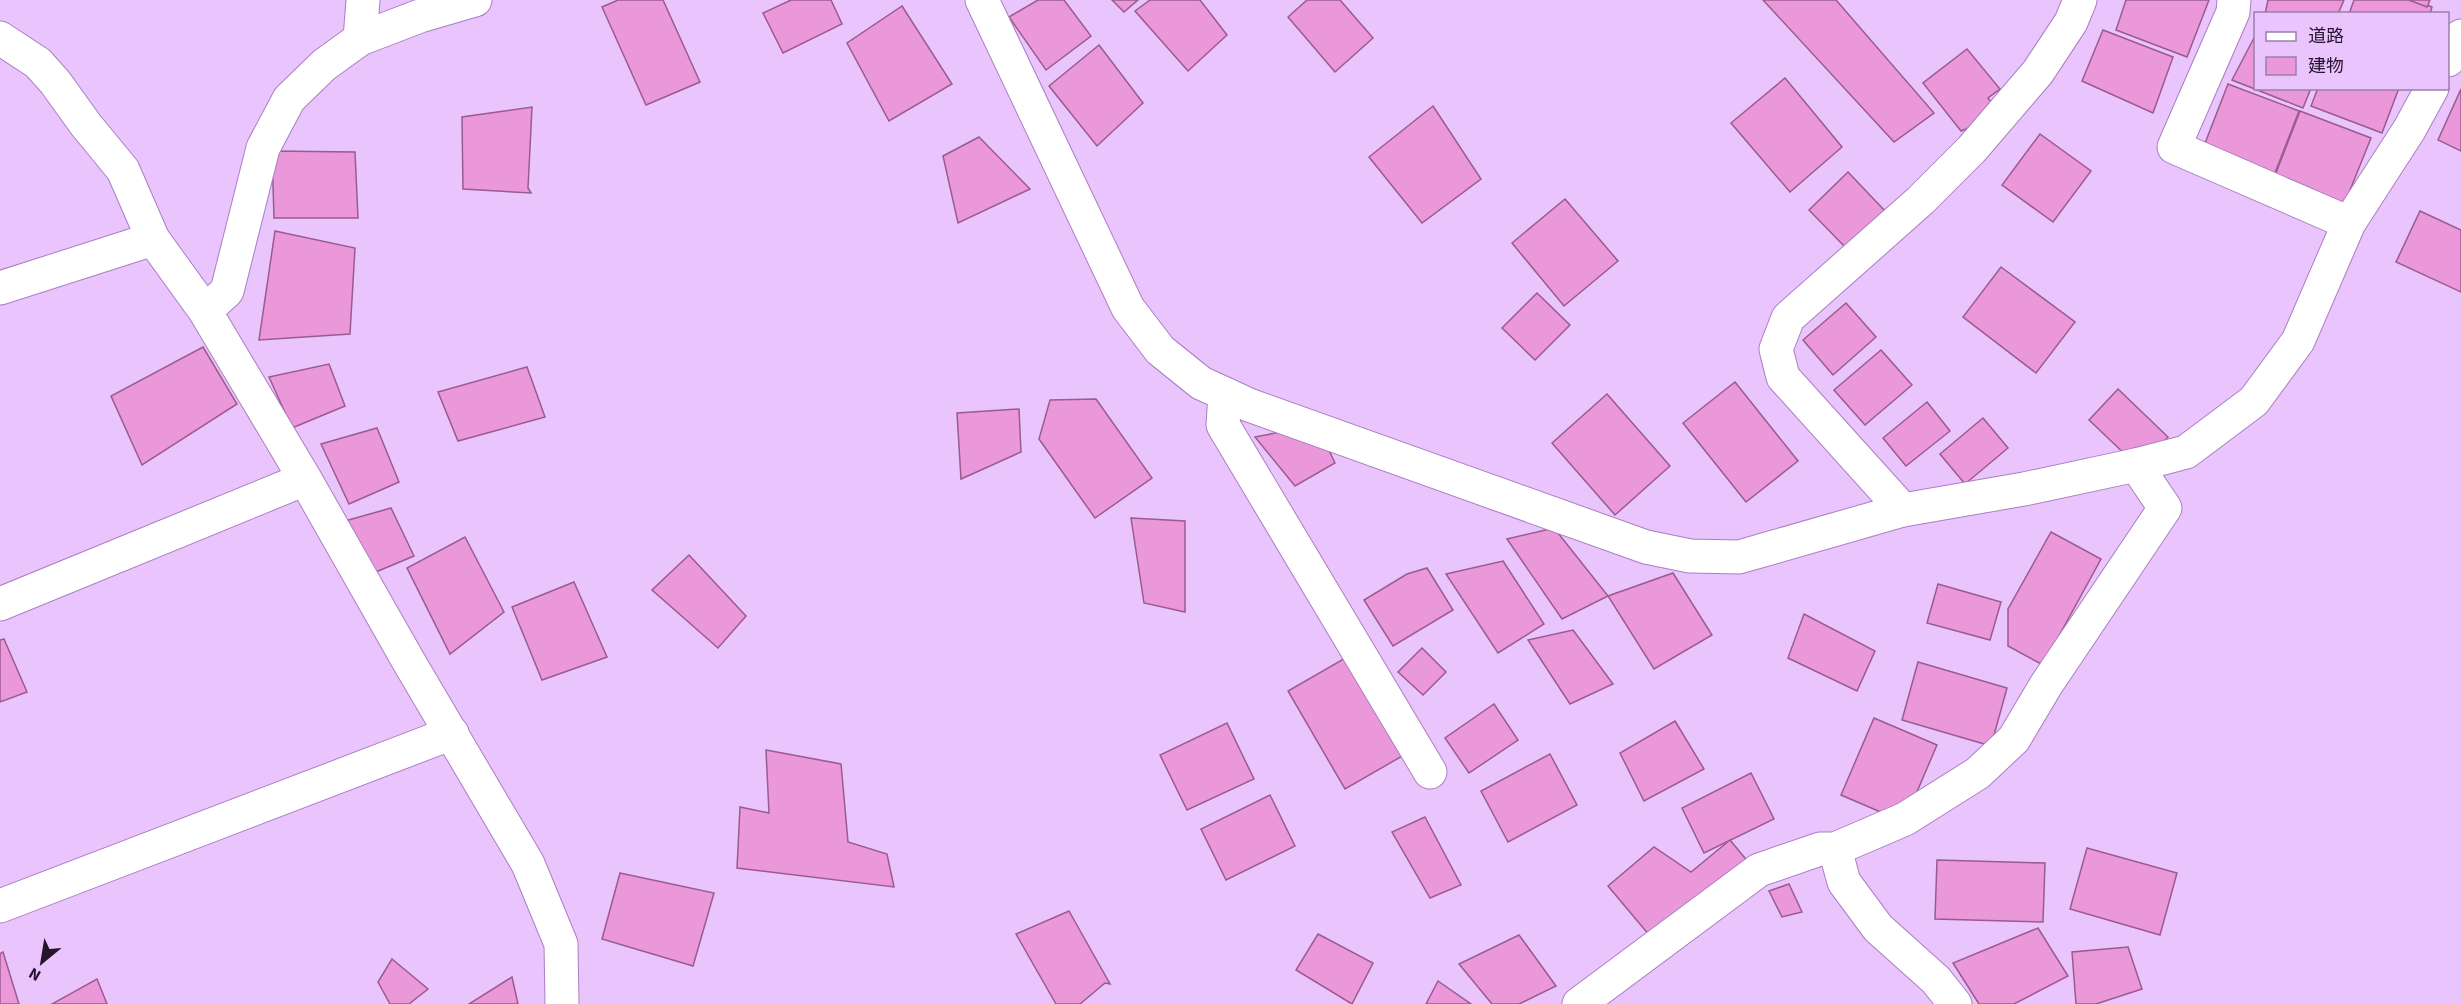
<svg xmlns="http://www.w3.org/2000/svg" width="2461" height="1004" font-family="'Source Sans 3','Noto Sans JP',sans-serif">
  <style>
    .building { fill: #ea98d9; stroke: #9a5b8e; stroke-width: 1.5 }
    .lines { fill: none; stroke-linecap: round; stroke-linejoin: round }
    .minor-casing { stroke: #ab7ec1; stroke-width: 35 }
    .minor { stroke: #fff; stroke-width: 33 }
  </style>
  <rect width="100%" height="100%" fill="#eac4fc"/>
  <g class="building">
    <path d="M618 0H663L700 82 646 105 602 7Z"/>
    <path d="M791 0H831L842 24 783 53 763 13Z"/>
    <path d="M1038 0H1064L1091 36 1046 70 1009 17Z"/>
    <path d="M1112 0H1138L1124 12Z"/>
    <path d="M1150 0H1200L1227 35 1188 71 1135 11Z"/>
    <path d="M1307 0H1340L1373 38 1335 72 1288 17Z"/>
    <path d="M1763 0H1836L1934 113 1894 142Z"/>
    <path d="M2126 0H2209L2187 57 2116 30Z"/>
    <path d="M2268 0H2344L2338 14H2265Z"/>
    <path d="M2354 0H2415L2432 7 2430 14H2349Z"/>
    <path d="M2409 0H2430L2427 7Z"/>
    <path d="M902 6 952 84 889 121 847 43Z"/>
    <path d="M2103 30 2173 57 2153 113 2082 81Z"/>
    <path d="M2256 34V88H2311L2303 108 2232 80Z"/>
    <path d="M1099 45 1143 103 1097 146 1049 86Z"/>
    <path d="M1967 49 2000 89 1988 98 2001 115 1961 131 1923 83Z"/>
    <path d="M1785 78 1842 147 1790 192 1731 123Z"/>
    <path d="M2228 84 2299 111 2273 178 2202 151Z"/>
    <path d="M2318 88H2399L2382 133 2311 106Z"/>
    <path d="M2461 89V151L2438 140Z"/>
    <path d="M1433 106 1481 179 1422 223 1369 157Z"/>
    <path d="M532 107 528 188 531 193 463 189 462 117Z"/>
    <path d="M2300 111 2371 138 2344 205 2274 178Z"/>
    <path d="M2040 134 2091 171 2053 222 2002 185Z"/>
    <path d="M979 137 1030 189 958 223 943 156Z"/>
    <path d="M272 151 355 152 358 218H274Z"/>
    <path d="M1848 172 1885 211 1846 248 1809 210Z"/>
    <path d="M1565 199 1618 261 1564 306 1512 243Z"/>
    <path d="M2420 211 2461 230V292L2396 262Z"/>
    <path d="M275 231 355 248 350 334 259 340Z"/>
    <path d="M2001 267 2075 322 2036 373 1963 317Z"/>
    <path d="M1537 293 1570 325 1535 360 1502 328Z"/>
    <path d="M1846 303 1876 337 1833 375 1803 340Z"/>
    <path d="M203 347 237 404 142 465 111 396Z"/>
    <path d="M1881 350 1912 385 1865 425 1834 390Z"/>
    <path d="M329 364 345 406 292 428 269 377Z"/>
    <path d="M527 367 545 417 458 441 438 392Z"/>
    <path d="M1735 382 1798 461 1746 502 1683 423Z"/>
    <path d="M2118 389 2168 437 2151 455 2130 459 2089 420Z"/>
    <path d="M1607 394 1670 466 1615 515 1552 443Z"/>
    <path d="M1096 399 1152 478 1095 518 1039 439 1050 400Z"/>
    <path d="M1927 402 1950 431 1906 466 1883 438Z"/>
    <path d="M1019 409 1021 452 961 479 957 413Z"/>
    <path d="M1983 418 2008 448 1965 484 1940 454Z"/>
    <path d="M377 428 399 482 349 504 321 444Z"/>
    <path d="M1301 428 1324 440 1335 463 1295 486 1255 437Z"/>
    <path d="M391 508 414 556 371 574 345 521Z"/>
    <path d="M1131 518 1185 521V612L1144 603Z"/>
    <path d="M1554 528 1608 596 1562 619 1507 539Z"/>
    <path d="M2051 532 2101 559 2043 665 2008 646V609Z"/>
    <path d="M465 537 504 612 450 654 407 568Z"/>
    <path d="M689 555 746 616 718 648 652 590Z"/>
    <path d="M1503 561 1544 624 1498 653 1446 574Z"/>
    <path d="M1427 568 1453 610 1393 646 1364 600 1407 574Z"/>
    <path d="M1673 573 1712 635 1654 669 1608 596Z"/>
    <path d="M574 582 607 657 542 680 512 607Z"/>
    <path d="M1938 584 2001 602 1990 640 1927 623Z"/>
    <path d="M1804 614 1875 651 1857 691 1788 658Z"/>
    <path d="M1573 630 1613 684 1570 704 1528 640Z"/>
    <path d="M4 639 27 692 0 702V640Z"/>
    <path d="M1422 648 1446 672 1423 695 1398 672Z"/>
    <path d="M1347 657 1404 755 1345 789 1288 691Z"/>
    <path d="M1918 662 2007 688 1991 746 1902 720Z"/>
    <path d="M1494 704 1518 740 1469 773 1445 738Z"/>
    <path d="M1874 718 1937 745 1904 822 1841 795Z"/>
    <path d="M1675 721 1704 769 1644 801 1620 753Z"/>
    <path d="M1227 723 1254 779 1187 810 1160 755Z"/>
    <path d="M766 750 841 764 848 842 887 854 894 887 737 868 740 807 769 813Z"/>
    <path d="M1550 754 1577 805 1508 842 1481 791Z"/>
    <path d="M1751 773 1774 819 1704 853 1682 808Z"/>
    <path d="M1270 795 1295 846 1226 880 1201 829Z"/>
    <path d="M1425 817 1461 885 1430 898 1392 832Z"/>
    <path d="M1730 840 1749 863 1655 942 1608 886 1654 847 1691 872Z"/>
    <path d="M2087 848 2177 873 2160 935 2070 909Z"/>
    <path d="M1937 860 2045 863 2043 922 1935 919Z"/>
    <path d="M620 873 714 893 693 966 602 939Z"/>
    <path d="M1789 884 1802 912 1782 917 1769 891Z"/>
    <path d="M1069 911 1110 984 1105 983 1080 1004H1056L1016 934Z"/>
    <path d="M2038 928 2068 976 2014 1004H1979L1953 963Z"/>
    <path d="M1318 934 1373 963 1352 1004 1296 970Z"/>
    <path d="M1519 935 1556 986 1519 1004H1492L1459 964Z"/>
    <path d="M2128 947 2142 989 2096 1004H2076L2072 952Z"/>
    <path d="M3 952 19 1004H0V954Z"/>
    <path d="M392 959 428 989 409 1004H390L378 982Z"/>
    <path d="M512 977 518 1004H469Z"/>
    <path d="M97 979 107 1004H52Z"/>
    <path d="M1438 981 1471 1004H1426Z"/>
  </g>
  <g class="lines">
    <defs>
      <g id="minor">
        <path d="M982 0 1128 308 1160 350 1201 383 1249 405 1646 547 1690 556 1739 557 1903 510 2024 489 2136 465 2186 452 2254 401 2298 341 2349 223 2409 130 2432 88"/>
        <path d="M2234 0 2233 12 2174 147 2349 223"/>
        <path d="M0 38 38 63 55 82 86 125 123 170 153 239 205 311 305 479 409 662 528 864 561 944 562 1004"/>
        <path d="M360 39 363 0"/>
        <path d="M2448 60 2461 36"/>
        <path d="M0 288 153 239"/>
        <path d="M205 311 227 291 263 148 289 99 324 65 360 39 420 16 475 0"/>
        <path d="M1225 394 1223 425 1430 772"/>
        <path d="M1903 510 1783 377 1776 349 1788 318 1921 200 1972 149 2038 72 2071 22 2080 0"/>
        <path d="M0 604 305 479"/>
        <path d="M1835 849 1844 882 1878 928 1936 980 1955 1004"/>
        <path d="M0 906 452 733"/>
        <path d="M1579 1004 1759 870 1820 849H1835L1905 819 1978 773 2014 739 2046 685 2165 508 2136 465"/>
      </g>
    </defs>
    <use href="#minor" class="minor-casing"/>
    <use href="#minor" class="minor"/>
  </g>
  <rect x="2254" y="12" width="195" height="78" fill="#eac4fc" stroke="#9c7eaa" stroke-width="1.5"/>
  <rect x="2266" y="32" width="30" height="9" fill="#ffffff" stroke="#9c7eaa" stroke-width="1.5"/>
  <text x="2308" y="42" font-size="18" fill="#26142e">道路</text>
  <rect x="2266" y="57" width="30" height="18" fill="#ea98d9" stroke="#9c7eaa" stroke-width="1.5"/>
  <text x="2308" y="72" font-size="18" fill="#26142e">建物</text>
  <g transform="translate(42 962) rotate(210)" stroke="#eac4fc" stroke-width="4.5" paint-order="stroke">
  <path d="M0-4.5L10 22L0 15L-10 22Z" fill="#26142e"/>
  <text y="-9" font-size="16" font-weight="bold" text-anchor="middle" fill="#26142e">N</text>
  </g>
</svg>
